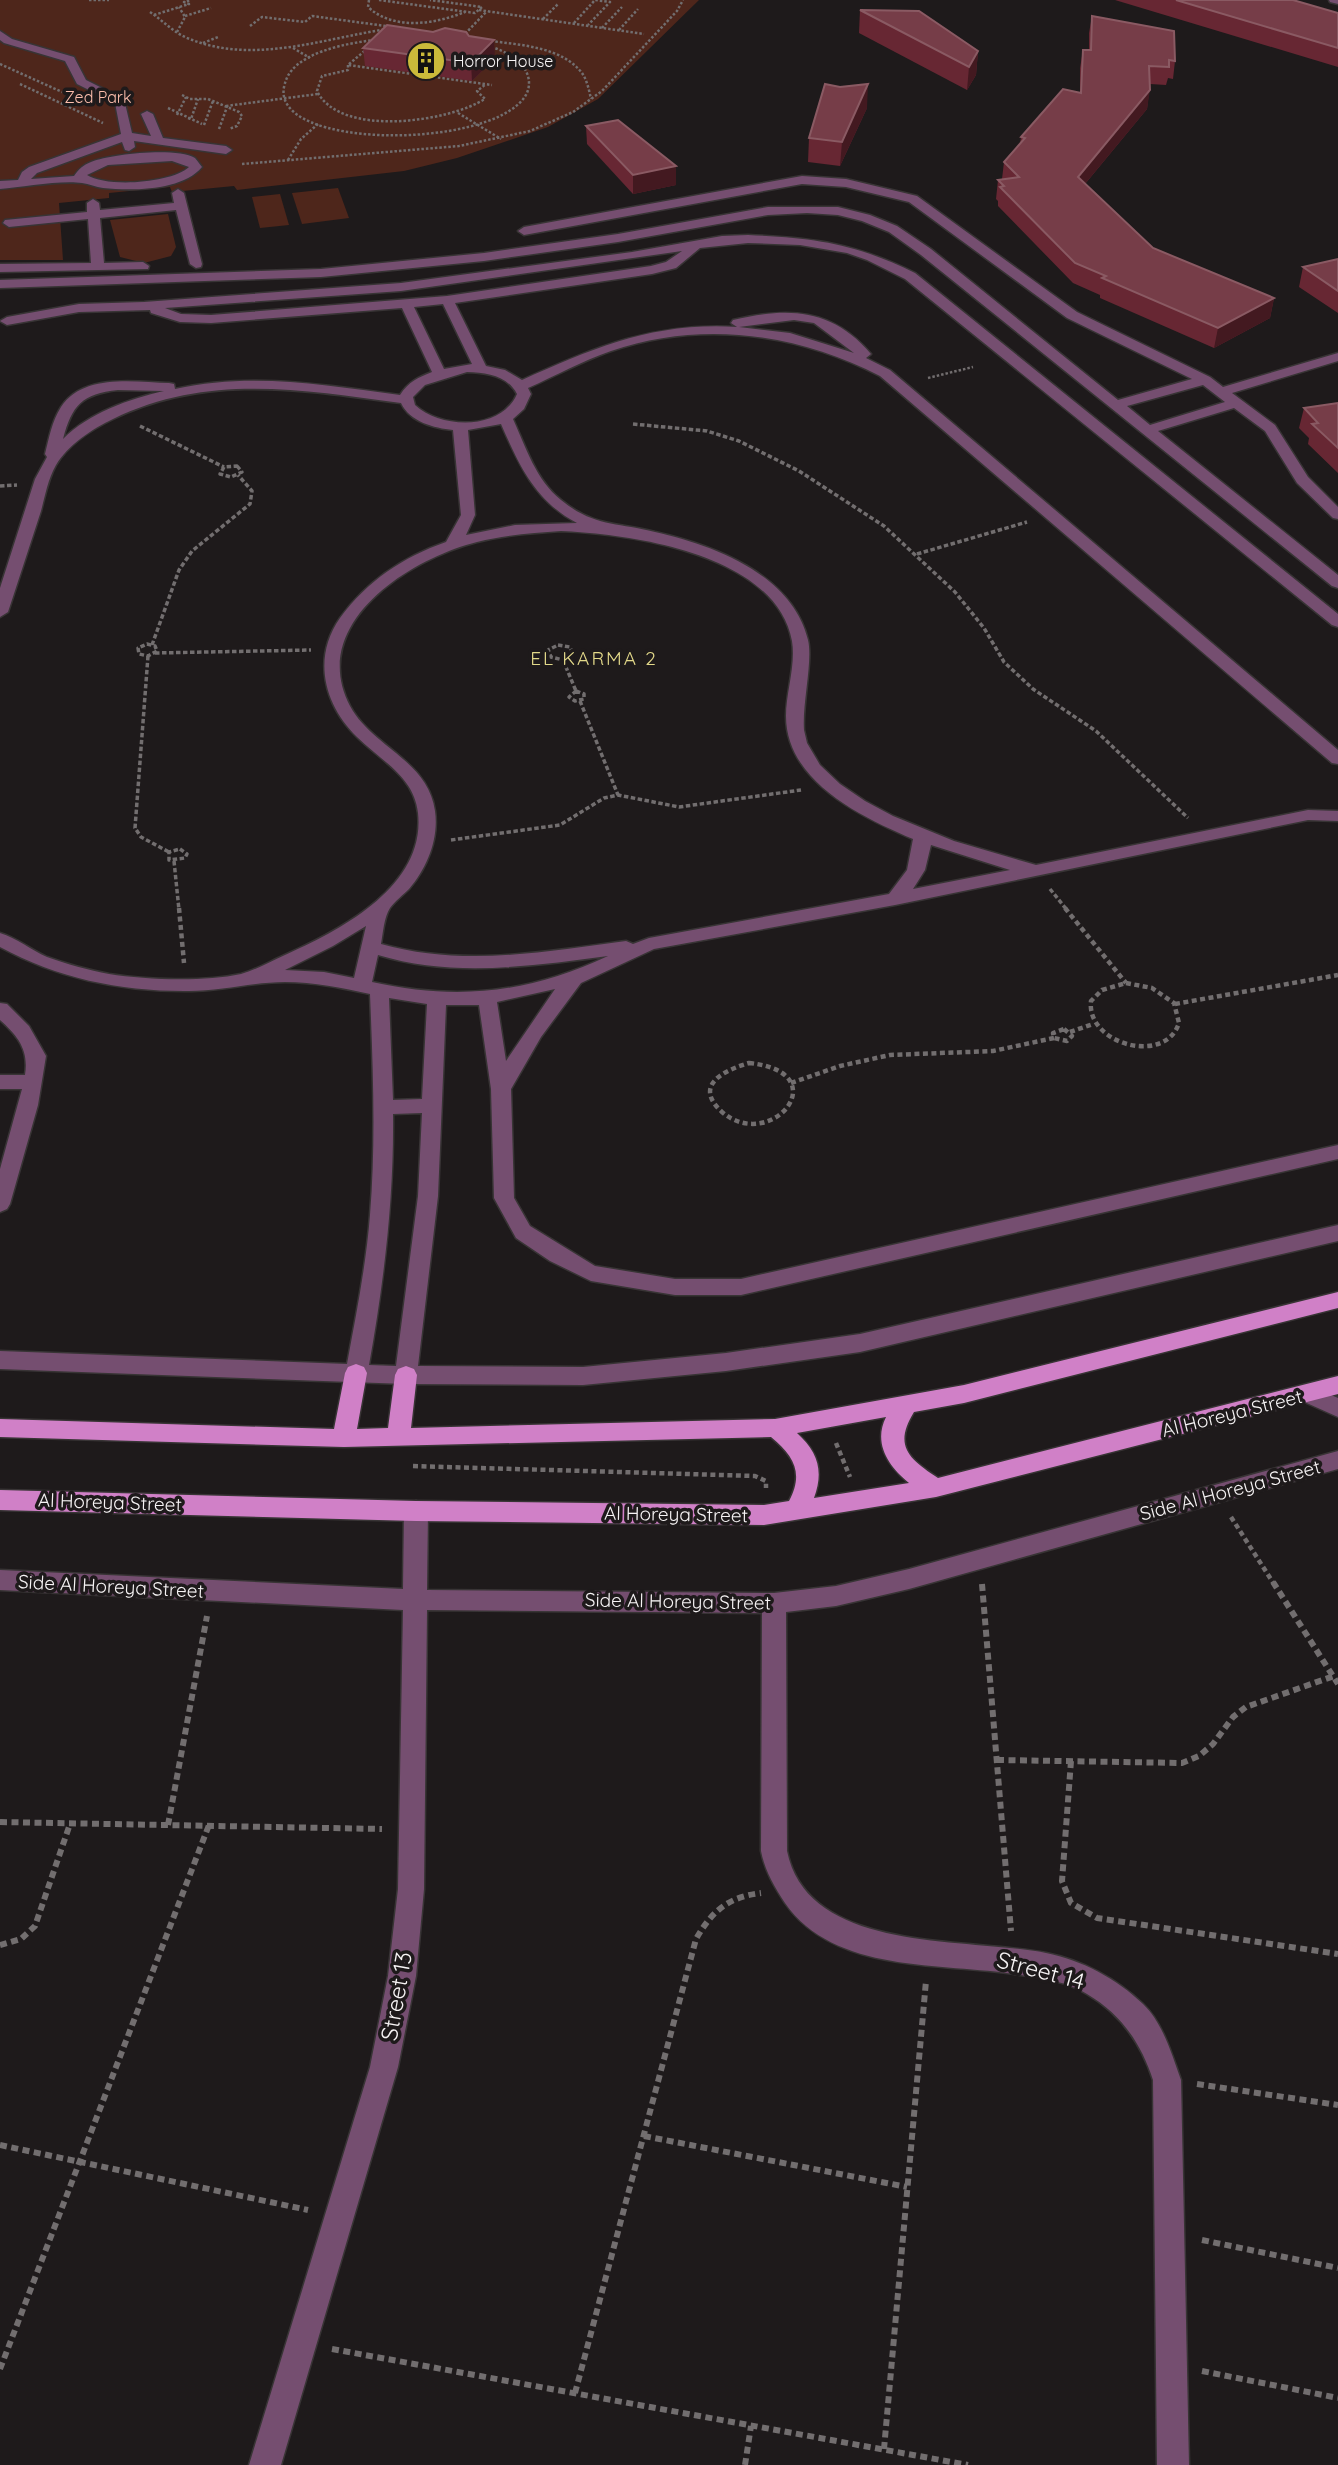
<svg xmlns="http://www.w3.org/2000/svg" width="1338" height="2465" font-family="Quicksand,sans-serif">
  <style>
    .green { fill: #4e261b }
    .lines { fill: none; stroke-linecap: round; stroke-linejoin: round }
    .minor-casing { stroke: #383435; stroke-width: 3 }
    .major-casing { stroke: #383435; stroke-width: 3 }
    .path-far3 { stroke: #726e6f; stroke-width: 2.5; stroke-dasharray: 2.5 2; stroke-linecap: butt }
    .path-far2 { stroke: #726e6f; stroke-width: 3.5; stroke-dasharray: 4.5 2.5; stroke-linecap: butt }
    .path-far1 { stroke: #726e6f; stroke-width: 4.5; stroke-dasharray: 5 3.5; stroke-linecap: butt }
    .path { stroke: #726e6f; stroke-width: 6; stroke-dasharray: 7 4.5; stroke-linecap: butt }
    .minor { fill: #754e70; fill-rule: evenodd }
    .major { fill: #d080c7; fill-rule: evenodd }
    .wall { fill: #672733 }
    .shaded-wall { fill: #431920 }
    .building { fill: #763d48; stroke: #8a5a63; stroke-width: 2 }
    .labels { text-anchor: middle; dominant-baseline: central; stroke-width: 7; stroke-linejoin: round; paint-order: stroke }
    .far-poi-label { font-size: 16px; fill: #f7f4f5; stroke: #1e1a1b; text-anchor: start }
    .far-park-label { font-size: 16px; fill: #febfad; stroke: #1e1a1b }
    .far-quarter-label { font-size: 19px; letter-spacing: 2px; fill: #e3d98a; stroke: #1e1a1b }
    .street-label { font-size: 19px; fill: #f7f4f5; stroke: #1e1a1b }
    .near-street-label { font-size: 23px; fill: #f7f4f5; stroke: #1e1a1b }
  </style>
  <rect width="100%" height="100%" fill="#1e1a1b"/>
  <g class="green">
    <path d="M0 0H699L598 99 548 127 457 158 404 171 237 190 234 186 172 192 170 187 109 193V198L59 203 63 260H0Z"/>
    <path d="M338 188 349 218 302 224 292 193Z"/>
    <path d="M280 194 289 225 260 228 252 197Z"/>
    <path d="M168 214 176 247 171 256 144 263 120 257 110 220Z"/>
  </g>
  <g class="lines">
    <defs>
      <g id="minor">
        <path d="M1329 0H1338V4L1330 2Z"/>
        <path d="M0 31 12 39 74 57 86 80 124 99 132 133 151 136 141 114 147 111 153 114 163 138 226 146 232 150 226 154 134 141 135 147 129 151 125 150 122 142 37 173 31 179 74 176C79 169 83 165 91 162 111 154 176 147 195 158 196 159 201 166 202 167 182 191 132 191 103 188 96 187 89 184 82 183 61 180 22 187 0 189V181L18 180 22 172 29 167 121 134 115 103 77 84 65 61 4 43 0 40ZM172 161 189 167C172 183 107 188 87 175L108 165Z"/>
        <path d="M802 176 846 179 917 196 1077 312 1210 377 1223 387 1338 353V361L1232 393 1275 425 1308 477 1338 507V519L1333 518 1297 483 1265 431 1234 408 1158 431 1338 575V588L1332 586 921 255 889 232 862 221 838 215 807 213 768 215 618 242 484 261 321 277 0 288V280L321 269 484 253 618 234 768 207H838L870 215 897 226 931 249 1118 400 1192 379 1067 318 909 202 846 187 802 184 524 235 518 231 524 227ZM1203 385 1225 402 1150 425 1127 406Z"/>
        <path d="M178 189 184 193 202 264 201 267 196 268 190 264 176 210 100 218 104 263 143 262 149 266 148 269 0 272V264L91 263 88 219 9 227 3 223 5 220 87 212V203L93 199 99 203 100 210 174 203 172 193Z"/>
        <path d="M748 235C815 238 854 243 915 273L1338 614V627L1332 625 905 279 867 260 847 253 800 245 748 243 700 248 676 268 652 274 455 303 486 366 505 370 522 380C596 347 654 322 737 327L731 323 733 320C788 307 832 308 871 354L866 358 890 370 1338 750V764L1332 763 880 376C797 333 701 320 611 351 582 361 555 376 528 388L531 394 524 409 513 419C526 448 536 480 561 500 594 527 616 522 655 532 713 545 792 574 808 640 813 661 802 704 804 730L807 743 820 765 840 784 865 801 893 816 954 841 1036 865 1308 810 1338 811V821L1308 820 895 905 654 949 581 983 541 1037 511 1089 514 1198 530 1226 595 1266 675 1279H741L1338 1145V1159L741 1295H675L591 1281 550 1261 516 1238 494 1198 491 1089 479 1005H446L438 1196 418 1366 583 1367 726 1353 860 1334 1338 1225V1241L860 1352 726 1371 583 1385 406 1384 0 1369V1351L347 1364C356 1315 366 1266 370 1215 376 1142 373 1068 370 994 342 988 314 982 285 982 252 982 218 992 184 991 119 991 57 978 0 947V933C17 938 31 950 47 957 66 964 89 970 109 974 147 980 204 982 241 974 256 970 271 961 285 955 341 930 426 886 418 813 414 776 381 761 357 737 324 705 312 658 340 618 367 581 403 557 446 542L461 515 453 430C434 428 410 422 401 403 301 390 208 373 113 419 92 429 68 445 56 465 48 479 45 496 41 511 30 545 19 578 8 612L0 617V588L35 479 47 457 45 454C49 438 52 421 61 407 83 373 135 382 169 383L174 384 175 389C251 372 324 385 400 395 408 382 419 377 432 372L402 308 211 323 180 322 151 313 150 310 79 312 7 325 0 321 7 317 79 304 144 302 401 283 632 252 722 236ZM682 251 666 262 651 266 447 296 211 315 181 314 165 308 401 291ZM443 304 472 364 444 369 414 307ZM794 320 814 323 854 353 790 333 739 327ZM467 372C487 373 507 375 517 394 501 431 441 429 415 405L413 397 425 385ZM118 390 164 391C129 399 89 413 63 439 72 405 82 394 118 390ZM501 424C519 465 535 501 577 523L515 525 466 535 475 515 468 430ZM561 531C631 534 776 554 792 641 796 665 786 692 786 716 786 781 861 817 913 839L907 870 889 894 649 938 633 944 626 941C544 952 462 967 381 944 383 933 384 917 390 908 395 901 403 895 409 889 427 868 439 839 435 811 428 760 372 747 350 706 307 624 409 559 477 542 505 535 533 533 561 531ZM931 845 1010 870 913 889 925 870ZM366 926 354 978 324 972 285 970 333 946ZM378 955C454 978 531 966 608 956 529 993 458 1001 372 982ZM555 989 506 1061 497 1002ZM389 998 427 1004 422 1099 393 1100ZM422 1113 418 1196 396 1366 369 1365C384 1281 394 1199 393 1114Z"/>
        <path d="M0 1003 7 1004 29 1026 46 1056 38 1105 10 1204 7 1209 0 1212V1169L22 1089H0V1075H25C29 1050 18 1036 0 1020Z"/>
        <path d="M1308 1385 1338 1398V1417L1300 1400 1297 1394 1300 1388Z"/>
        <path d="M1338 1451V1469L909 1589 836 1606 786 1612 787 1851C808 1954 966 1937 1046 1953 1082 1960 1117 1979 1143 2004 1163 2023 1172 2055 1181 2080L1189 2465H1157L1153 2080C1141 2043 1121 2014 1087 1994 1068 1982 1043 1978 1021 1975 944 1962 835 1975 785 1903 774 1886 765 1871 761 1851L762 1613 427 1610 424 1889 416 1976 398 2067 281 2465H249L370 2067 388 1976 398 1889 403 1610 0 1590V1570L403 1589 404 1511 408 1504 416 1501 424 1504 428 1511 427 1590 774 1593 836 1586 909 1569Z"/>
      </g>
      <path id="major" d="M1338 1292V1308L964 1403 914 1412C893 1446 909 1459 938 1478L1338 1376V1394L936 1497 764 1525 416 1521 0 1510V1490L416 1501 764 1505 789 1501C804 1473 794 1456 771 1437L344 1447 0 1437V1419L334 1429 345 1373 348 1367 356 1364 364 1367 367 1373 357 1429 388 1428 395 1375 398 1369 406 1366 414 1369 417 1375 411 1428 775 1419 964 1385ZM886 1417C873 1443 888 1466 909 1483L814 1498C824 1471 818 1452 797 1433Z"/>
    </defs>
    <use href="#minor" class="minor-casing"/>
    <use href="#major" class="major-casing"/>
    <g class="path-far3">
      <path d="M89 0H109"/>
      <path d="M369 0 368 7C394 31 435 24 465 12"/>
      <path d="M379 0 475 13 482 7 430 0"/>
      <path d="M479 10 644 34"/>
      <path d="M150 12C162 20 172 31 185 37 250 66 321 39 387 29"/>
      <path d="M154 15 189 4 184 2 191 0"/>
      <path d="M185 16 211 8"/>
      <path d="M543 19 558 4"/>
      <path d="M574 23 595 0 610 2 588 25"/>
      <path d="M250 26 262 17 305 22 312 16 393 27"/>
      <path d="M602 28 622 7"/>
      <path d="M619 30 638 9"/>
      <path d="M177 32 185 17 179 7"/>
      <path d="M420 37C452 39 497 40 521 64 530 74 532 87 524 98 485 150 272 149 284 87 286 78 289 72 297 65 325 42 384 38 420 37Z"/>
      <path d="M462 37 487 11"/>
      <path d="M491 41C521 45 562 47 582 73 587 80 589 90 591 99"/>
      <path d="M203 43 218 37"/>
      <path d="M293 48 310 58"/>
      <path d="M368 48 348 65 492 85"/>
      <path d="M0 64 62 92"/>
      <path d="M348 65V70L322 76 317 91C340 138 448 122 485 99L477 91 486 84"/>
      <path d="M20 84 103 123"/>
      <path d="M182 95 190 99H208L239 112 242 116 237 126 229 129"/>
      <path d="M226 106 318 94"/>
      <path d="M168 108 202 124"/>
      <path d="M458 113 501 139"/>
      <path d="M177 115 186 97"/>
      <path d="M188 118 191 119 198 99"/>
      <path d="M204 125 213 101"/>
      <path d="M219 129 227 107"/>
      <path d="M288 160 301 139 318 124"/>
      <path d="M242 164 459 146 530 131 573 112 602 91 677 11 683 0"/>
      <path d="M928 378 973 367"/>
    </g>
    <g class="path-far2">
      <path d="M633 424 707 431 739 441 799 471 884 526 955 592 984 628 1004 662 1033 689 1096 731 1188 818"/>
      <path d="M140 426 224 467"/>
      <path d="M237 466 242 472 231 477 220 474 224 467Z"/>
      <path d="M0 486 17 485"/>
      <path d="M917 554 1027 522"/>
      <path d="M147 644 155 646 157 651 148 656 139 654 138 648Z"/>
      <path d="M152 645 179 570 192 551 250 504 252 491 238 475"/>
      <path d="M558 645 570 647 573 654 563 660 551 657 548 650Z"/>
      <path d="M155 653 311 650"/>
      <path d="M148 656 135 828 141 837 169 852"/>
      <path d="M563 660 576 691"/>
      <path d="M576 691 584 694V699L575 701 569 697Z"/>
      <path d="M580 701 618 795"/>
      <path d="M451 840 560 825 604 798 618 795 679 807 801 790"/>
      <path d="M180 849 187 854 185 858 169 860V852Z"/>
      <path d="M174 861 179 910"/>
      <path d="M1050 889 1067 910"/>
    </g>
    <g class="path-far1">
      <path d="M179 908 184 963"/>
      <path d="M1065 908 1126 983"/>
      <path d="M1126 983 1152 988 1174 1003 1179 1023C1165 1066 1086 1044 1091 1001L1102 990Z"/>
      <path d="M1175 1004 1338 975"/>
      <path d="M1064 1029 1072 1036 1067 1041 1054 1038 1053 1033Z"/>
      <path d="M1070 1032 1093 1024"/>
      <path d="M749 1063C839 1072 771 1154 722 1112 692 1085 725 1070 749 1063Z"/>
      <path d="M791 1083 840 1066 890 1055 993 1051 1054 1038"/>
      <path d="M836 1443 850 1477"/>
      <path d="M413 1466 755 1476 766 1481V1488"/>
      <path d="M1231 1517 1274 1584"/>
    </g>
    <g class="path">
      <path d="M1273 1582 1338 1684"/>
      <path d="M982 1584 1011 1931"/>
      <path d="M997 1760 1182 1763 1199 1756 1213 1744 1233 1717 1246 1707 1334 1676"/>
      <path d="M1071 1761 1062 1881 1071 1903 1097 1918 1338 1954"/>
      <path d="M0 1822 382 1829"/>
      <path d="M168 1825 207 1616"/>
      <path d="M0 1945 21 1939 35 1926 70 1824"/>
      <path d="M1197 2084 1338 2105"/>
      <path d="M644 2136 907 2187"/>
      <path d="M0 2145 308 2210"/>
      <path d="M1202 2240 1338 2268"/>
      <path d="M332 2349 968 2465"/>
      <path d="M0 2369 209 1825"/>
      <path d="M1202 2371 1338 2398"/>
      <path d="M575 2393 696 1939C712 1911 728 1897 761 1893"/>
      <path d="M884 2449 926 1981"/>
      <path d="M745 2465 751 2426"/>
    </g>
    <use href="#minor" class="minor"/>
    <use href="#major" class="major"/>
  </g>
  <g class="wall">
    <path d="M1115 0H1293L1338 13V67Z"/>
    <path d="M860 10 978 51 976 75 967 90 859 33Z"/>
    <path d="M1092 16 1175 61 1173 79 1168 78 1166 85 1150 84 1147 109 1085 184 1153 248 1274 298 1270 318 1214 348 1100 298V295L1073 283 998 206V201L996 199 998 180 1002 179 1004 162 1020 144 1021 137 1080 92V68L1083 50H1089V33Z"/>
    <path d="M469 36 495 58 472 81 365 66 363 48Z"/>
    <path d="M867 108 840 166 808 162 809 138Z"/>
    <path d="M586 126 676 185 633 194 587 144Z"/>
    <path d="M1338 259V313L1299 287 1303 267Z"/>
    <path d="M1338 403V473L1308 444 1309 438 1299 428 1304 408Z"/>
  </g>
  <g class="shaded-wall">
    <path d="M494 40 495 58 472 81 471 63Z"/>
    <path d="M978 51 976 75 967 90 969 67Z"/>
    <path d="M868 84 867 108 840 166 842 142Z"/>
    <path d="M1150 90 1147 109 1075 196 1078 177Z"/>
    <path d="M676 166V185L633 194V175Z"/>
    <path d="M1274 298 1270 318 1214 348 1218 328Z"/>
  </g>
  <g class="building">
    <path d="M1176 0H1293L1338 13V48Z"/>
    <path d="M860 10 919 11 978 51 969 67Z"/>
    <path d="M1092 16 1174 31 1175 61 1169 60V67L1149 66 1150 90 1078 177 1153 248 1274 298 1218 328 1102 278 1106 276 1075 263 1000 187 1004 186 998 180 1019 177 1004 162 1025 138 1021 137 1063 89 1081 93 1083 50H1091Z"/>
    <path d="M387 25 433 32 445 28 466 32 469 36 494 40 471 63 363 48Z"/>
    <path d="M825 84 840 87 868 84 842 142 809 138Z"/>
    <path d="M618 120 676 166 633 175 586 126Z"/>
    <path d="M1338 259V291L1303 267Z"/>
    <path d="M1338 403V448L1312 424 1318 423 1304 408Z"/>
  </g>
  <defs>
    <symbol id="building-disc" viewBox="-11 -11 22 22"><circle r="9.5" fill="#caba3a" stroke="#1e1a1b"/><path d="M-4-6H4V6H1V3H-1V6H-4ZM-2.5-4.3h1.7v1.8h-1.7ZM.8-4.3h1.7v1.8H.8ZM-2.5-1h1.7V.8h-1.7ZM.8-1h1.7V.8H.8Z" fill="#111"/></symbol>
  </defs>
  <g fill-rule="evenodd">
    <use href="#building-disc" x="404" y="39" width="44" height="44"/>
  </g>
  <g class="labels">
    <g class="far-poi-label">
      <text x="453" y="61">Horror House</text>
    </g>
    <g class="far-park-label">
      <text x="98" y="97">Zed Park</text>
    </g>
    <g class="far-quarter-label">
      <text x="594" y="658">EL KARMA 2</text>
    </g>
    <g class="street-label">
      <text transform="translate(1232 1413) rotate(-14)">Al Horeya Street</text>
      <text transform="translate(1230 1490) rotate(-15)">Side Al Horeya Street</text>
      <text transform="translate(110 1502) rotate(2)">Al Horeya Street</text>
      <text transform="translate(676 1514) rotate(1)">Al Horeya Street</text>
      <text transform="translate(111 1586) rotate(3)">Side Al Horeya Street</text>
      <text transform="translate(678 1601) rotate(1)">Side Al Horeya Street</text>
    </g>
    <g class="near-street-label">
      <text transform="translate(1041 1970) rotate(15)">Street 14</text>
      <text transform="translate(396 1996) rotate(-80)">Street 13</text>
    </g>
  </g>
</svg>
